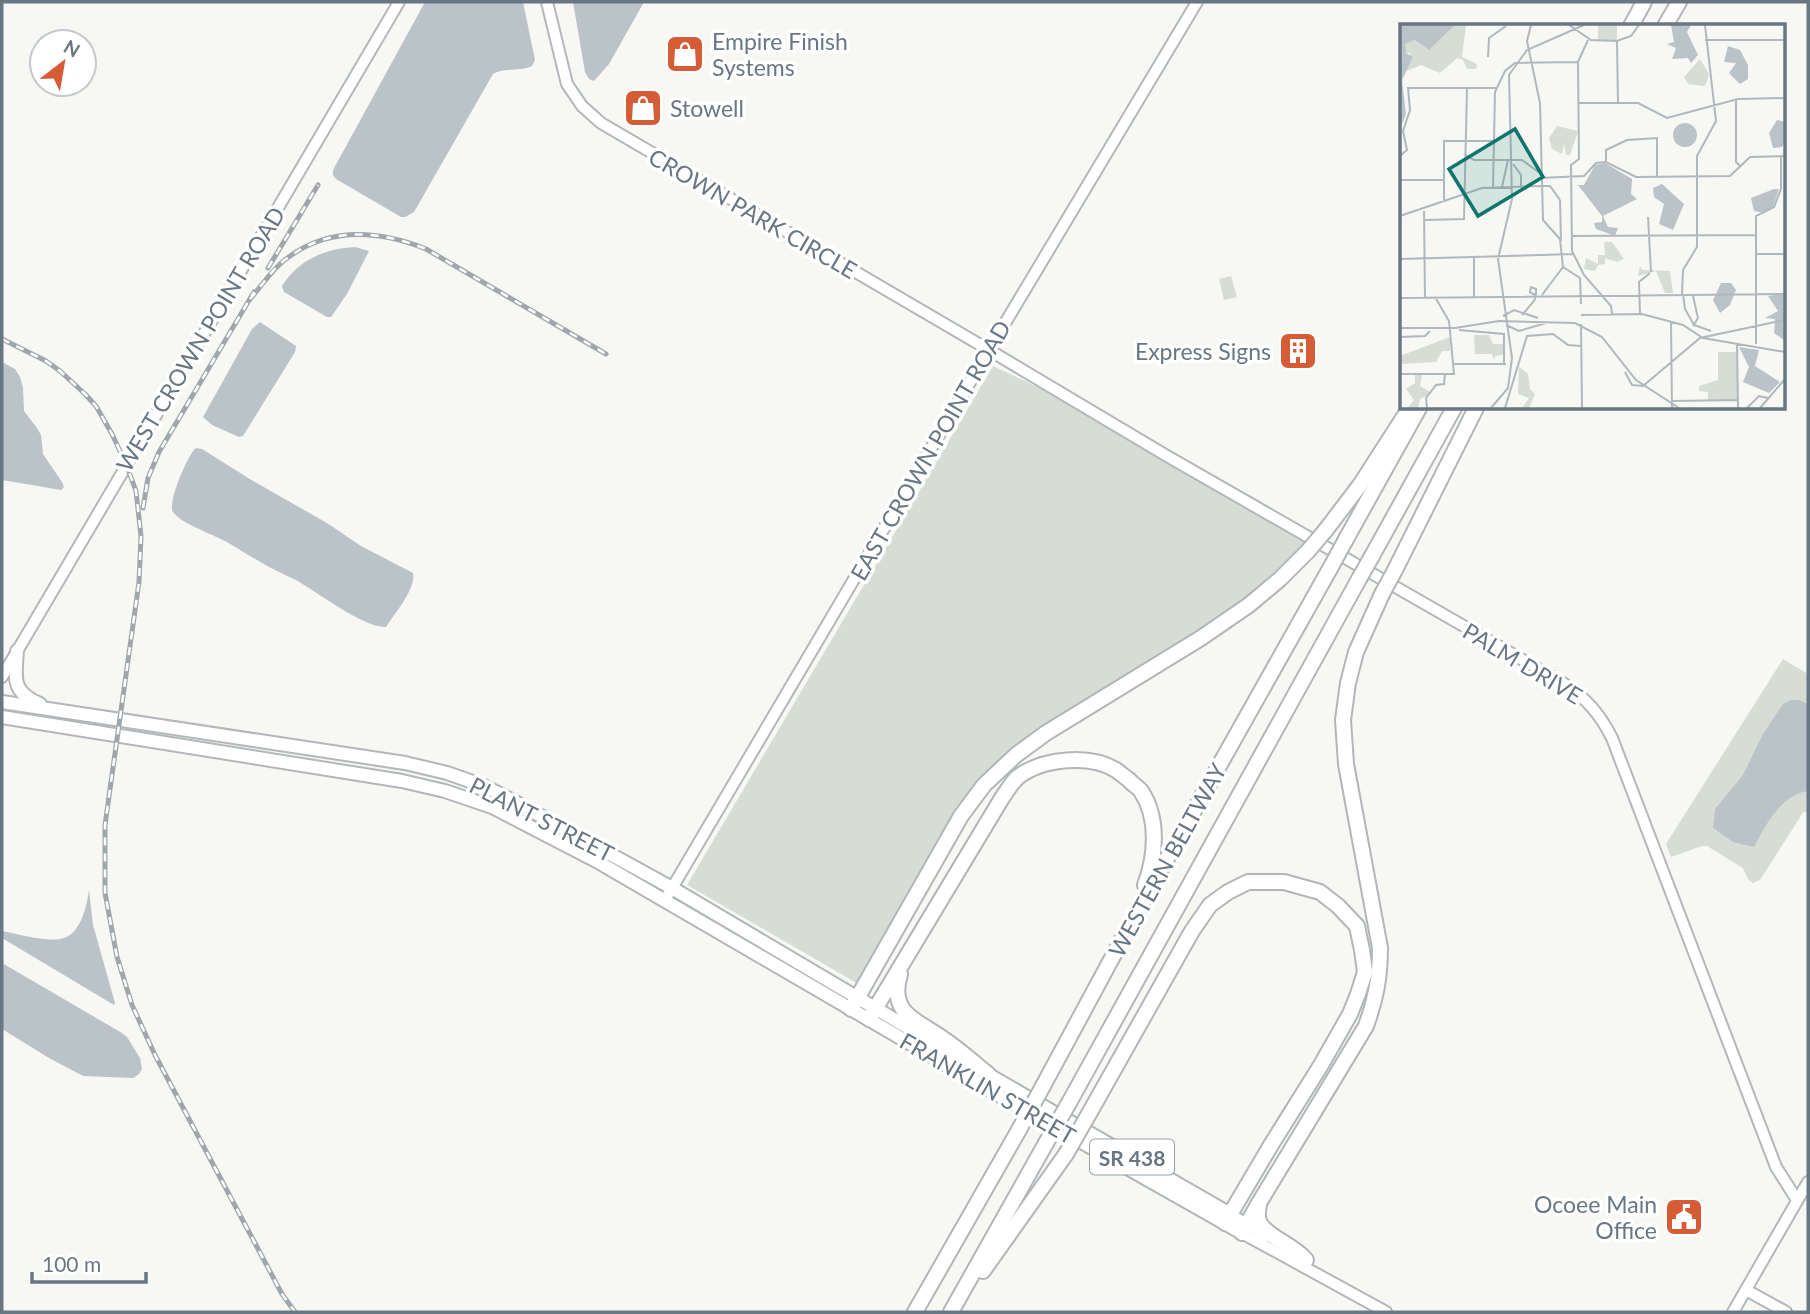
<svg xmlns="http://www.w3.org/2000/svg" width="1810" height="1314" font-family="Lato,sans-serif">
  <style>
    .green { fill: #d7dcd4 }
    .water { fill: #bac3c8 }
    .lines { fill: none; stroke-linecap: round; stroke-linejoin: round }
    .secondary-casing { stroke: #b3b8bc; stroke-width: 14 }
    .primary-casing { stroke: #b2b7ba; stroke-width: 16 }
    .highway-casing { stroke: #b2b6b9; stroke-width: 18 }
    .secondary { stroke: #fff; stroke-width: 10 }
    .primary { stroke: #fff; stroke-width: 12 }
    .highway { stroke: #fff; stroke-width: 14 }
    .rail-casing { stroke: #a0a7ac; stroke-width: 5 }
    .rail { stroke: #fff; stroke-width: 2.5; stroke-dasharray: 8; stroke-linecap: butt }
    .highway-bridge-casing { stroke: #b2b6b9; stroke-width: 18; stroke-linecap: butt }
    .highway-bridge { stroke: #fff; stroke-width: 14 }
    .labels { text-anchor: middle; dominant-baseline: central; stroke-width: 7; stroke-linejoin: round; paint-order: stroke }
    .shield { fill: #fff; stroke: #95a0a8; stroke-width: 2 }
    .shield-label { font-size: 21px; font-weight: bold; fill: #687783 }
    .poi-label { font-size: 23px; fill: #687783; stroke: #fff; text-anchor: start }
    .street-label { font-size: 23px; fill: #687783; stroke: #fff }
    .inset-road { fill: none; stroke: #b1b8bd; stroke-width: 2 }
    .view { fill: #0f766e; fill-opacity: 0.15; stroke: #0f766e; stroke-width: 3.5 }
    .inset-edge { fill: none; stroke: #687783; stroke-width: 3.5 }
  </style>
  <rect width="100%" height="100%" fill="#f7f7f4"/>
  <g class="green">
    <path d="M1231 276 1237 297 1224 300 1219 279Z"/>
    <path d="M993 366 1099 416 1317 540 1249 605 1016 755 961 816 860 985 687 885Z"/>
    <path d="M1783 659 1808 674V814L1804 811 1760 880 1753 883 1748 879 1743 868 1707 846H1702L1671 857 1666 844Z"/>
  </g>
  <g class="water">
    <path d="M425 2H523L535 60 532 66C519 72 505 67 493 74L414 212 405 217H401L336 179 333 175V170Z"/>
    <path d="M573 2H644L609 64 594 81 589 79 585 72Z"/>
    <path d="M355 247 369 251 347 294 331 317H327L284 292 282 286C299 259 325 249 355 247Z"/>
    <path d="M260 322 296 346 295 352 243 436 239 437 212 425 203 417 252 329Z"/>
    <path d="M2 362 15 369 20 377 23 388 24 411 37 428 41 435 43 454 62 482 64 487 61 490 2 480Z"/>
    <path d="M196 448 202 449 253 481 327 523 361 546 413 573C416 589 395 613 386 627 364 628 317 592 296 580 283 574 270 568 257 560 246 554 236 547 225 541 212 534 180 523 173 512 167 503 188 454 196 448Z"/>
    <path d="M1791 700H1799L1808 704V791C1782 794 1765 825 1754 847L1733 842 1713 828 1715 809 1743 775 1763 734 1783 704Z"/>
    <path d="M89 890 93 925 115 1003 114 1005 2 938V931C18 934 49 943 64 938 81 933 87 905 89 890Z"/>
    <path d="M2 963 122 1033 127 1037 140 1058 142 1069 139 1074 133 1078 83 1076 49 1058 2 1029Z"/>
  </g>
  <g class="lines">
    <defs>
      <g id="secondary">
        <path d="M547 2 567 84 582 106 601 123 989 350 1167 456 1563 683C1586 698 1600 714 1612 738L1776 1167 1797 1200"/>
        <path d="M2 677 399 2"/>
        <path d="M665 900 989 350 1197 2"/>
        <path d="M1230 1214 1267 1236"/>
        <path d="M1242 1233 1386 1312"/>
        <path d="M1746 1290 1786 1312"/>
        <path d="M1733 1312 1808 1182"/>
      </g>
      <g id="primary">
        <path d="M17 651C15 678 11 692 40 704"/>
        <path d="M2 702 405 763 447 773 484 786 521 805 672 888 963 1060"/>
        <path d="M2 717 402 781 445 791 492 807 600 863 1002 1097 1242 1233"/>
        <path d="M982 1071 1230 1214"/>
      </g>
      <g id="highway">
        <path d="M1631 26 1644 2"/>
        <path d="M1665 26 1679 2"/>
        <path d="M1325 531 1360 485 1407 412"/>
        <path d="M1345 541 1419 408"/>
        <path d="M1372 556 1454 408"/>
        <path d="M1395 570 1476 408"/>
        <path d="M900 974C888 1015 918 1020 945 1040 960 1050 974 1063 989 1075"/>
        <path d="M851 1009 961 816 984 785 1016 755 1046 733 1201 638 1249 605 1280 579 1308 551"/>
        <path d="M869 1019 1002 798C1007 791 1012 782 1018 777 1043 758 1090 754 1116 770 1120 773 1125 777 1129 780 1132 784 1138 787 1141 791 1159 818 1156 856 1145 885"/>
        <path d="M1043 1086 1133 919 1332 565"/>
        <path d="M1070 1101 1359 579"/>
        <path d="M1090 1112 1192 931 1210 905 1228 892 1248 882H1284L1320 892 1338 906 1357 926 1362 950 1365 972 1358 994 1350 1014 1321 1065 1271 1145 1225 1223"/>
        <path d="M1259 1205C1258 1210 1257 1216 1259 1221 1264 1236 1295 1245 1306 1260"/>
        <path d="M1242 1233 1259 1203 1366 1026C1376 998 1380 977 1380 948L1346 764 1343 720 1348 683 1356 652 1382 594"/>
        <path d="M983 1271 1066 1154"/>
        <path d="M915 1312 1020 1128"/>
        <path d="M951 1312 1046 1143"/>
      </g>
    </defs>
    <use href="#secondary" class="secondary-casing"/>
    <use href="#primary" class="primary-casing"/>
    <use href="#highway" class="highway-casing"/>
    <use href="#secondary" class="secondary"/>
    <use href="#primary" class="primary"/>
    <use href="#highway" class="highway"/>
    <defs>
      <g id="rail">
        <path d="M268 268 318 185"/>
        <path d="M250 299C262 286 271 270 286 259 329 226 378 230 426 249L606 354"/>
        <path d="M2 339 46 361 60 371 85 394 96 406 112 434 126 464 136 491 141 536 139 582 105 825V893L117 957 132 1005 155 1055 282 1294 295 1312"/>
        <path d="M143 508 148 478 159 452 254 292"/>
      </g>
    </defs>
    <use href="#rail" class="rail-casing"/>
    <use href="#rail" class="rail"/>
    <defs>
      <g id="highway-bridge">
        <path d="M1308 551 1325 531"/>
        <path d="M1332 565 1345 541"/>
        <path d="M1359 579 1372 556"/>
        <path d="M1382 594 1395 570"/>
        <path d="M1020 1128 1043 1086"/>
        <path d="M1046 1143 1070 1101"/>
        <path d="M1066 1154 1090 1112"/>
      </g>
    </defs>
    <use href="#highway-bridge" class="highway-bridge-casing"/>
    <use href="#highway-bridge" class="highway-bridge"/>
  </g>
  <defs>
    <symbol id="shop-square" viewBox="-11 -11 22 22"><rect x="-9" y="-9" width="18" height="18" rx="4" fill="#d65c36" stroke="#fff"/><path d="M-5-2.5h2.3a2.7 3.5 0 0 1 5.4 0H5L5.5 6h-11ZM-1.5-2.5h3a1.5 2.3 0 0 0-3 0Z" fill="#fff"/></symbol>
    <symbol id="building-square" viewBox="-11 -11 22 22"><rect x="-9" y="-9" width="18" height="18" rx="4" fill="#d65c36" stroke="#fff"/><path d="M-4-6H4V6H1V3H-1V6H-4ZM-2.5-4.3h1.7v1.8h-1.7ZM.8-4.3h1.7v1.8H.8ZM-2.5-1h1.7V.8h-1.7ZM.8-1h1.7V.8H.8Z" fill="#fff"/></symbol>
    <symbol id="civic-square" viewBox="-11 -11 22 22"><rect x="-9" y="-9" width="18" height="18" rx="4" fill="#d65c36" stroke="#fff"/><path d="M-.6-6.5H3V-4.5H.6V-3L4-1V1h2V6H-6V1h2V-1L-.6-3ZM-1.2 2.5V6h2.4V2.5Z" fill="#fff"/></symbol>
  </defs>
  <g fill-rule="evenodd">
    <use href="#shop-square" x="663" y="32" width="44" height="44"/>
    <use href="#shop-square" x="621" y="86" width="44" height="44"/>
    <use href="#building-square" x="1276" y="329" width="44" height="44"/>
    <use href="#civic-square" x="1662" y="1195" width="44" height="44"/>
  </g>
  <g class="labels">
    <rect class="shield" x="1090" y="1139.5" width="84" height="35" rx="5"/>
    <g class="shield-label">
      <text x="1132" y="1157">SR 438</text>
    </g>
    <g class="poi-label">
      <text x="712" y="41">Empire Finish<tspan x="712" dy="26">Systems</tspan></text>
      <text x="670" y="108">Stowell</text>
      <text x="1271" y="351" text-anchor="end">Express Signs</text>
      <text x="1657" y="1204" text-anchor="end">Ocoee Main<tspan x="1657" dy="26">Office</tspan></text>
    </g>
    <g class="street-label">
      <text transform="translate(753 213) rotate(30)">CROWN PARK CIRCLE</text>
      <text transform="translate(200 339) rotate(-59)">WEST CROWN POINT ROAD</text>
      <text transform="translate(930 450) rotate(-60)">EAST CROWN POINT ROAD</text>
      <text transform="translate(1523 663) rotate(31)">PALM DRIVE</text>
      <text transform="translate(542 819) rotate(27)">PLANT STREET</text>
      <text transform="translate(1167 860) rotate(-61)">WESTERN BELTWAY</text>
      <text transform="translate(988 1088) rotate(30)">FRANKLIN STREET</text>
    </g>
  </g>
  <g transform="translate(1400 24)">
    <rect width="385" height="385" fill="#f7f7f4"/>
    <path d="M55 1H66L62 33 77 40 76 45H67L63 36 57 34 40 49 21 41 4 48 11 29H5V20L15 16 29 26ZM198 1H217V16H198ZM300 35 309 50 307 58 304 62 288 60 284 53ZM157 102 178 107 170 131H166L164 120 162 130 152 125 149 114ZM204 218H212L224 235 217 238 205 234V240L198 241 195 247 184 245 186 234 198 240V231H205ZM240 242 242 246 270 247 273 269H265L256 247 238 252ZM74 311H89L93 320H104V330L94 333 95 339 92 330H75ZM50 313V327H42L36 338 0 340V332ZM318 328H337V376H308V368L299 367V362L318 356ZM119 343 128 350 130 365 135 370 129 384H122L129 374 118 370ZM15 351H22L20 362 32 369 20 375 18 384H8L14 376 6 365 15 359Z" fill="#d7dcd4"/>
    <path d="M0 1H55L29 26 15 16 5 20 6 29 13 33 2 56 6 90 0 105ZM271 1H291L287 8 298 31 291 39 288 34 272 35 276 24 267 20 274 18ZM328 22 340 26 348 41V55L340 60 329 49 336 39 324 38ZM377 96 385 98V116L382 123 373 124 369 109ZM273 111a12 12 0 1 1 24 0a12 12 0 1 1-24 0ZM205 139 232 155 231 170 237 175 203 192 208 203 218 204 215 212 196 205 194 199 202 198V192L178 161H184L195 141ZM262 160 284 180 273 206 259 200 264 180 254 173 253 164ZM374 165H379L373 183 364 189 354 187 351 174ZM321 259H331L336 266 330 281 320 289 313 276ZM385 270V314L384 316 374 309 375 295 365 294 378 287 368 272ZM339 323 359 326 355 342 380 358 369 369 343 358 349 343Z" fill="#bac3c8"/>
    <path class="inset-road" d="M131 1 127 17 140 79 143 196 160 215 163 243 180 254 181 280M169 1 191 16 217 17 231 12 239 1M305 16H385M217 17 218 79M88 33 89 14 106 2M178 38 188 16M178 39 179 135 171 141 172 227 184 251 211 282 212 290M336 75V138L341 143M179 79H238L267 94 338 75 385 74M64 130 74 136H122L140 149M0 132 7 126 3 107 10 86 8 64H96M206 138V126L227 116 257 114V153M113 140 121 151V162M140 154 184 152 196 139 206 138 236 153 330 152 350 133 385 132M0 156H44M141 162H150L160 176M93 163 95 68 105 47 115 39 178 38M102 163 108 136M160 176 161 217M44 178V117H93M24 187 25 273M0 192 82 164 141 162M248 193 251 248M25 196 64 195 67 64M172 212 356 211M356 230H385M74 234V273M0 235 174 230M282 270 283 246 297 223V132L316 97 305 1M283 270 285 285 294 301 311 307M142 271 163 243M0 274 385 270M240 290 239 258 250 249M122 291 134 277 135 275V272L136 270V265L131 263 130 268 133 270H136M181 291 242 290 283 301 303 314 385 328M103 292 114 286 138 294M271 298 272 384M181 300 182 384M106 301 119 307 146 299M293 302 298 294 293 272M0 304H55L99 297 175 299 202 313 236 356 279 384M59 306 104 310V339M0 313 25 312 30 307M337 319 338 384M356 320V192L374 183 381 165V132M53 340H106M225 348 232 361 243 362 300 314 385 296M0 350H54L49 297 35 273M272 377 338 376M27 384 26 374 36 361 44 360 45 350M91 384 108 364 112 334 98 235 112 175 109 51 127 26 184 1M105 384 127 312 153 310 168 321 181 322M347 384 359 372 368 374M360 384 385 355"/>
    <path class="view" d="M115 105 143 153 78 192 49 145Z"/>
    <rect width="385" height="385" class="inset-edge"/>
  </g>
  <rect width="1810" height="1314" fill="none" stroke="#687783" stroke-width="7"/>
  <g transform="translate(63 63) rotate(31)"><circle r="33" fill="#ffffff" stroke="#c3c9cd" stroke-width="2"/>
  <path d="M0-5L12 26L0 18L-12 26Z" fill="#d65c36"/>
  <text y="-10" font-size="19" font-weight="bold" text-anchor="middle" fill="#687783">N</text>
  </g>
  <path d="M32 1272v10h114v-10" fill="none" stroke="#687783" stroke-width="3.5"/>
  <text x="42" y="1272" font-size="21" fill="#687783" stroke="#ffffff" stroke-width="5" paint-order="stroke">100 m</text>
</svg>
